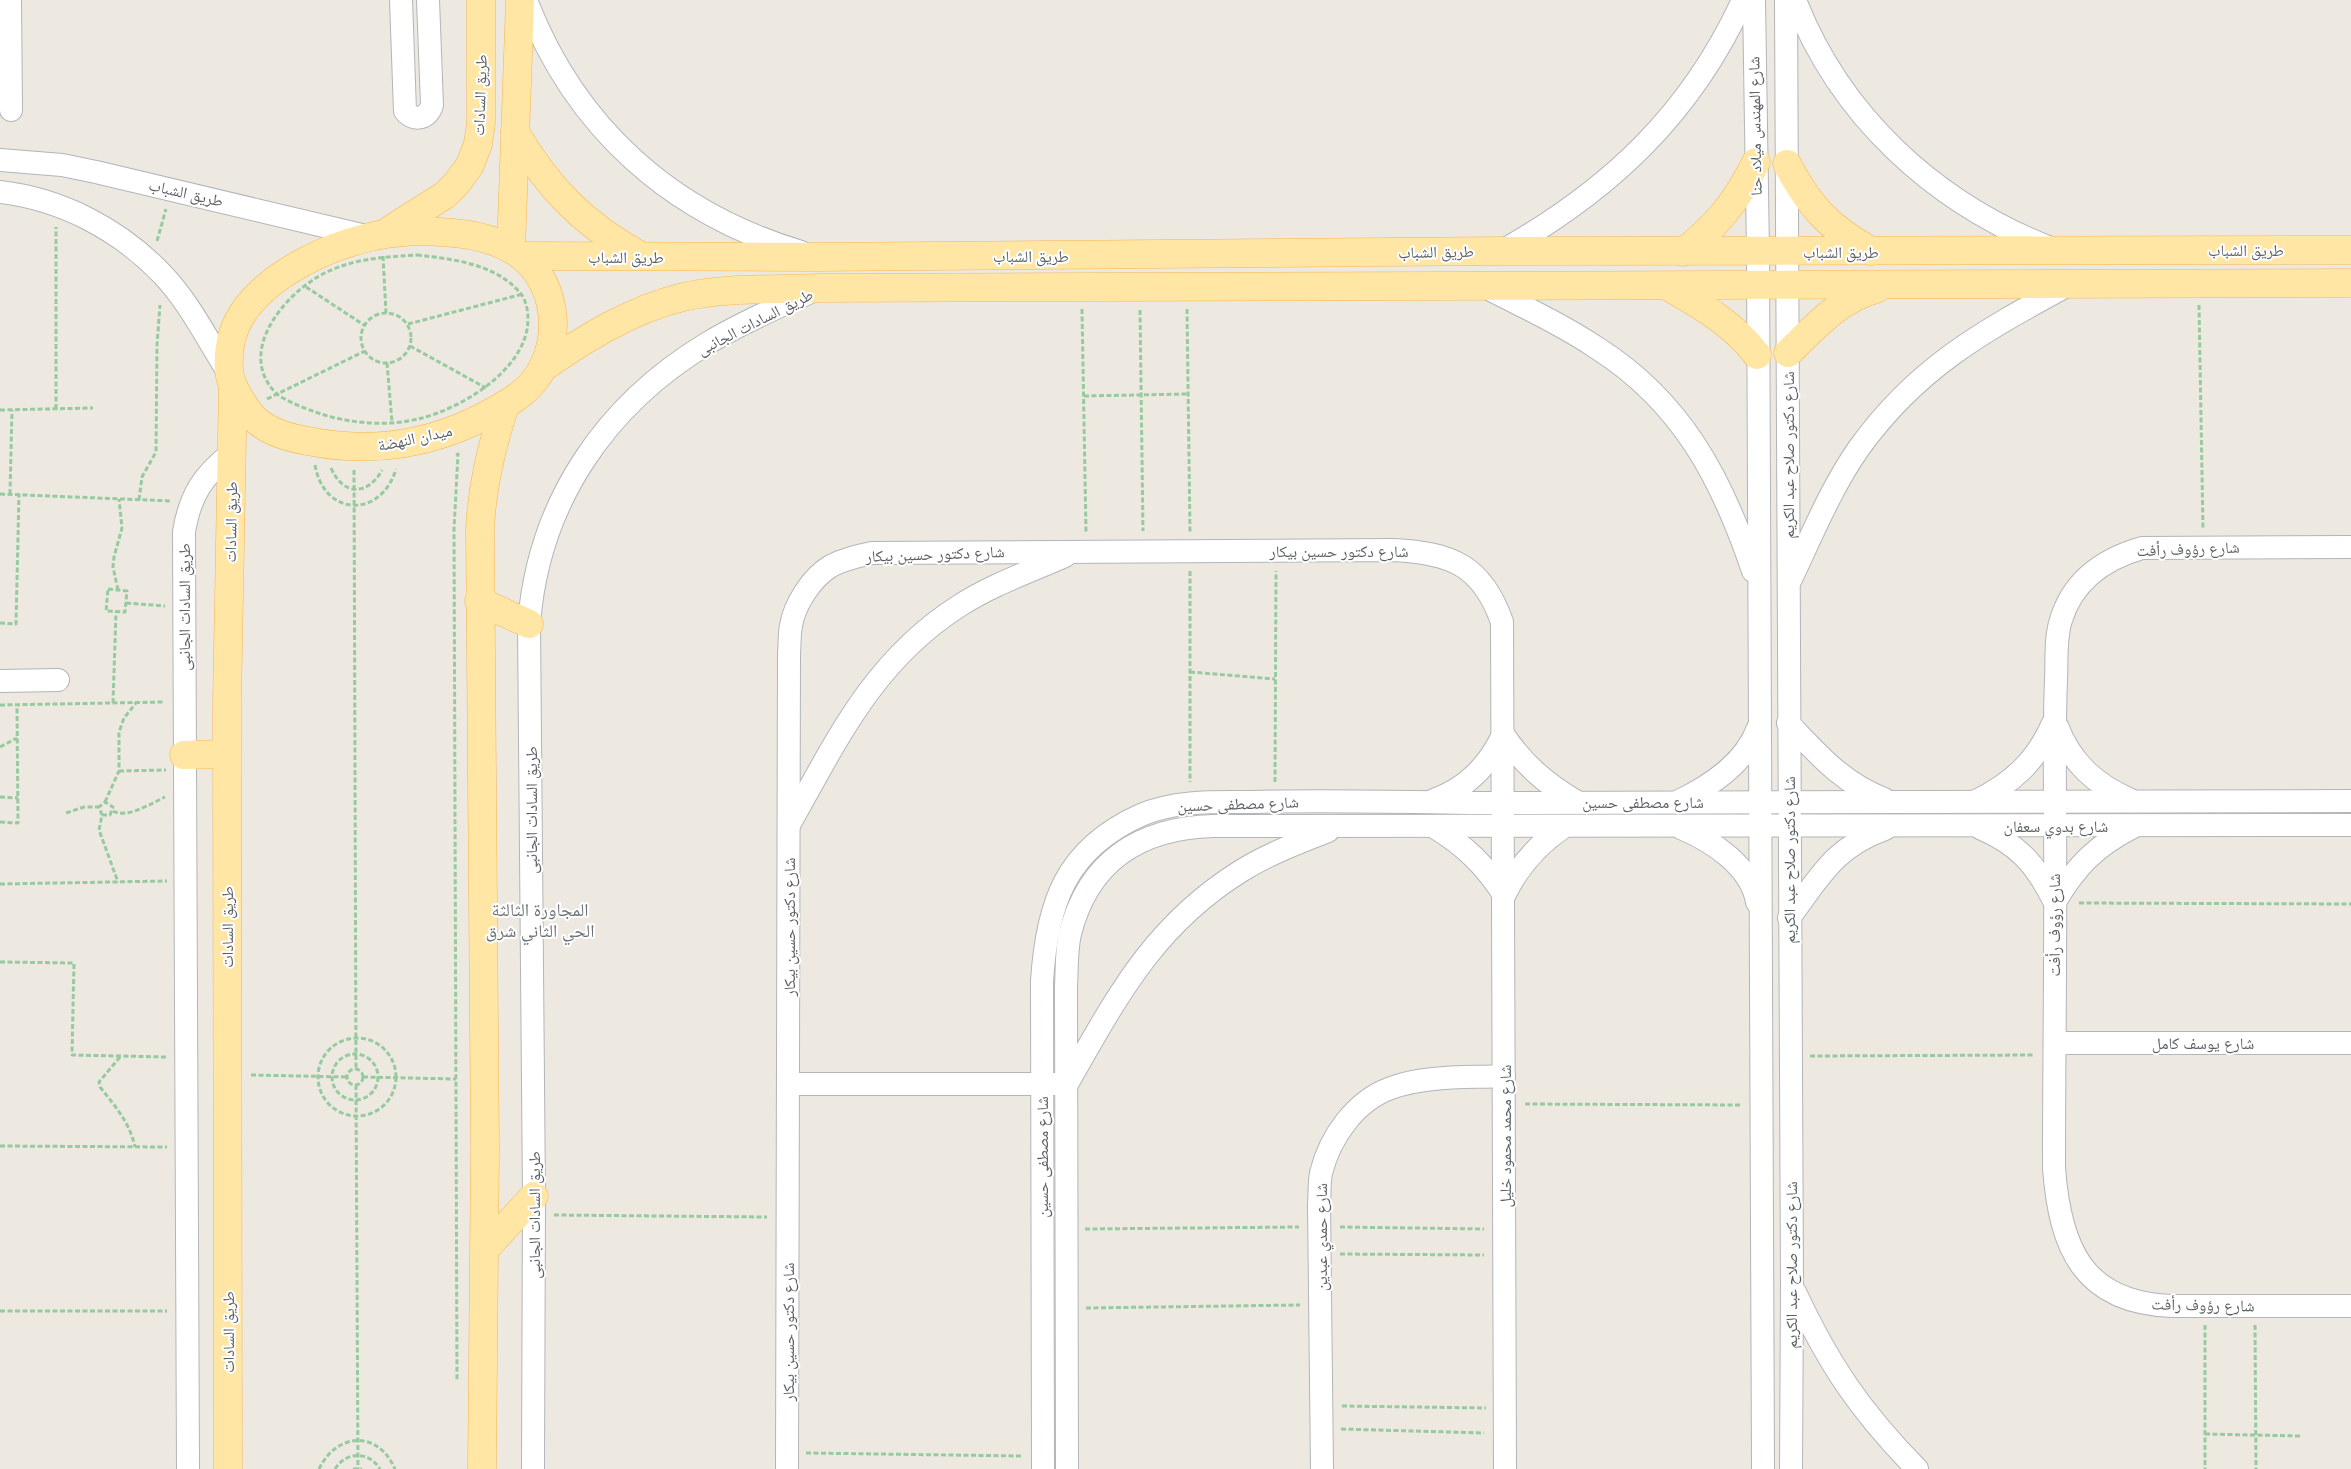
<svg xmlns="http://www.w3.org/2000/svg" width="2351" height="1469" font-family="'Space Grotesk','Noto Naskh Arabic',sans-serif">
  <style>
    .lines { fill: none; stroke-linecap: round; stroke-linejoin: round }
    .minor-casing { stroke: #b2b5b9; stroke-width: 24 }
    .major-casing { stroke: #f6b551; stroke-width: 29 }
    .path { stroke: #97ca9f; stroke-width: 3; stroke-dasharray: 5 2.5; stroke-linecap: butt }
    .minor { stroke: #fff; stroke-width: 22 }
    .major { stroke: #ffe6a4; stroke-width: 28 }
    .labels { text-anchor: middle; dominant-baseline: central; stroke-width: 4; stroke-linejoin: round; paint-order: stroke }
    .street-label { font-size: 16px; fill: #5a5f63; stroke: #fff }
    .neighbourhood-label { font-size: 18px; fill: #6b7175; stroke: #fff }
  </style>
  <rect width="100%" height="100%" fill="#ede9e1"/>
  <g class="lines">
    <defs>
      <g id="minor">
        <path d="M10 0 11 110"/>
        <path d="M401 0 405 111C414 122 428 119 432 105L428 0"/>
        <path d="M526 0C575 128 671 213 801 252"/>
        <path d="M1754 0 1758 252 1763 1469"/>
        <path d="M1786 0 1792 1286 1791 1469"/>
        <path d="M1795 0C1840 116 1934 202 2048 247"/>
        <path d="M0 160 62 165 96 172 370 237"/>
        <path d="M0 192C61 199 119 229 162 274 190 303 208 341 230 375"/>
        <path d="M1502 251C1610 190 1691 114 1743 0"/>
        <path d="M1483 286C1522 306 1561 324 1597 348 1682 402 1722 479 1753 571"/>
        <path d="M2351 547 2142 548C2104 559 2073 580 2061 620 2055 638 2057 660 2056 680 2054 727 2055 773 2055 820 2056 936 2054 1052 2054 1168 2060 1248 2083 1303 2172 1306H2351"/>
        <path d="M1791 579C1812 535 1831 488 1859 448 1918 366 1984 331 2070 284"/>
        <path d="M0 681 58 680"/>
        <path d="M1788 723C1819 755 1841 782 1884 799"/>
        <path d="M2057 726C2071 763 2096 785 2131 800"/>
        <path d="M1503 734C1523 764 1546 784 1577 802"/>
        <path d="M1434 800C1467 788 1488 766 1503 735"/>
        <path d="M1679 801C1712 785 1745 763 1758 728"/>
        <path d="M1976 801C2013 783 2037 760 2053 723"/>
        <path d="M789 825C837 740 873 661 959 606 991 585 1029 572 1065 556"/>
        <path d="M1434 827C1464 845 1485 865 1504 895"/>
        <path d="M1681 828C1712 841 1751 866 1757 902"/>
        <path d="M1980 828C2017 844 2035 863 2053 899"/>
        <path d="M1505 894C1519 865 1538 844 1565 826"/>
        <path d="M2055 902C2076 866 2096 846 2133 827"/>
        <path d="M1789 918C1820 877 1833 848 1885 829"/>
        <path d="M2055 1043H2351"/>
        <path d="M788 1084H1067C1117 997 1153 926 1241 871 1268 854 1298 843 1328 831"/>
        <path d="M1795 1292C1829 1365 1861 1412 1917 1469"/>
        <path d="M188 1469 184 532C190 495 203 475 233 452"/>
        <path d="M533 1469 534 1196 529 624C538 503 605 405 708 343 742 322 781 306 817 289"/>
        <path d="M787 1469 789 653C790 644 789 635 791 626 794 605 812 577 831 566 844 559 858 556 872 553L1394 550C1451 553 1482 565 1502 622L1505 1469"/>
        <path d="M1043 1469 1042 981C1047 904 1065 849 1141 815 1176 800 1216 802 1253 802 1327 800 1401 802 1474 803 1767 804 2059 802 2351 801"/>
        <path d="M1067 1469 1066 987C1067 970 1066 951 1070 934 1088 861 1140 828 1213 826L2351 825"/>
        <path d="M1322 1469 1319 1204C1320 1194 1319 1183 1321 1173 1330 1137 1355 1101 1391 1088 1426 1075 1468 1078 1504 1076"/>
      </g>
      <g id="major">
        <path d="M515 132C548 188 584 225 641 256"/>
        <path d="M1787 164C1810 207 1828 227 1871 251"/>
        <path d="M388 231 445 195 457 183 470 165 478 144 481 123V0"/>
        <path d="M418 231C449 232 482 233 511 249 557 274 566 341 534 381 523 395 507 404 492 412 435 444 372 454 308 441 290 438 270 433 256 420 247 412 240 399 234 388 227 375 228 355 231 341 243 285 319 249 370 237 386 233 402 232 418 231Z"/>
        <path d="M511 249 520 0"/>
        <path d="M1683 252C1716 227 1738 200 1756 162"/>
        <path d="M521 256 816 257 1502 251 2351 250"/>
        <path d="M1667 286C1700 305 1734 324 1757 355"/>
        <path d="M1788 353C1815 327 1839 299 1876 289"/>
        <path d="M544 367C587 337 631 310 683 297 725 287 776 290 820 288L2351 283"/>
        <path d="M479 601 529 624"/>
        <path d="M184 755 226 754"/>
        <path d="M485 1249 534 1196"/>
        <path d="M228 1469 227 703 233 385"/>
        <path d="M482 1469 485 1150 480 529C482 485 492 446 505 405"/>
      </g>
    </defs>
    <use href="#minor" class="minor-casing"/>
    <use href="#major" class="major-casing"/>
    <g class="path">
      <path d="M157 241 166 209"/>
      <path d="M417 255C453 259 497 264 521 294 526 300 528 311 528 319 528 369 461 409 418 419 388 426 357 424 328 416 316 413 284 401 276 393 234 351 288 289 329 271 357 258 387 257 417 255Z"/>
      <path d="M383 256 386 313"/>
      <path d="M306 287 364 325"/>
      <path d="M2199 305 2203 529"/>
      <path d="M1082 309 1086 532"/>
      <path d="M1187 309 1190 532"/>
      <path d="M1140 310 1143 531"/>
      <circle cx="386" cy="338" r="25"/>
      <path d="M408 324 523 294"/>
      <path d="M410 346 486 388"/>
      <path d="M387 363 392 422"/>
      <path d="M1084 396 1187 394"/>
      <path d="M267 399 365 351"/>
      <path d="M56 409V227"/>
      <path d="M0 410 93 408"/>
      <path d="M456 455 458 454 454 529 457 1380"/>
      <path d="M315 465C324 517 381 519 396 469"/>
      <path d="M331 468C343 496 368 496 382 470"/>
      <path d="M354 470 356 1069"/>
      <path d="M0 494 172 501"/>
      <path d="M10 494 12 410"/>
      <path d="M139 500 142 477 156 452 157 345 160 305"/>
      <path d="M1190 571V782"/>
      <path d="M108 589 127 591 125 612 106 611Z"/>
      <path d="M118 590 113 567 114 557 122 528 119 499"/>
      <path d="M126 603 165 606"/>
      <path d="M0 623 16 624 19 494"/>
      <path d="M1190 672 1275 679"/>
      <path d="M113 703 116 612"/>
      <path d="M0 705 164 702"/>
      <path d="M0 747 17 738"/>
      <path d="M119 771 166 770"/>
      <path d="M1275 782 1276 571"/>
      <path d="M0 797 18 798"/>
      <path d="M105 802 119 771V732L124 718 136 703"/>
      <path d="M113 811C127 819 152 803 165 797"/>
      <path d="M66 813 84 807H99"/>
      <path d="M102 815H110L113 807 105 802 99 807 102 815 99 830 118 882"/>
      <path d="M0 822 18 823 17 705"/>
      <path d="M0 884 167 881"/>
      <path d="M2079 903 2351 904"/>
      <path d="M0 962 74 963 72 1055 166 1057"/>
      <circle cx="357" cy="1077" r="39"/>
      <circle cx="355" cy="1077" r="23"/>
      <path d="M1810 1056 2034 1055"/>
      <path d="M120 1057 99 1082 100 1087C115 1106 130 1123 135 1147"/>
      <circle cx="355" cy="1077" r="8"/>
      <path d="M251 1075 348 1077"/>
      <path d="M363 1077 456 1079"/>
      <path d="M356 1085 358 1469"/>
      <path d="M1525 1104 1741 1105"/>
      <path d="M0 1146 167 1147"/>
      <path d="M554 1215 767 1217"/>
      <path d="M1340 1227 1484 1229"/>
      <path d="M1085 1229 1299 1227"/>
      <path d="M1340 1254 1484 1255"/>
      <path d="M1086 1308 1300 1305"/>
      <path d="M0 1311H167"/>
      <path d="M2205 1325V1469"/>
      <path d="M2255 1325 2256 1469"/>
      <path d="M1342 1406 1486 1408"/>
      <path d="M1341 1429 1484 1433"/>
      <path d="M2205 1434 2300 1436"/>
      <path d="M806 1453 1022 1456"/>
      <path d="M319 1469C337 1432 378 1430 395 1469"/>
      <path d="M335 1469C346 1451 369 1451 380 1469"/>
      <path d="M353 1469H362"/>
    </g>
    <use href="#minor" class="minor"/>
    <use href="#major" class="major"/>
  </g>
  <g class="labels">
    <g class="street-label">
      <text transform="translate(480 95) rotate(-88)">طريق السادات</text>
      <text transform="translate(1755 126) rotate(-91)">شارع المهندس ميلاد حنا</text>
      <text transform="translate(186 193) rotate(13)">طريق الشباب</text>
      <text x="2246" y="250">طريق الشباب</text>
      <text transform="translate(1436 252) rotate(-1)">طريق الشباب</text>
      <text x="1841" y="252">طريق الشباب</text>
      <text x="1031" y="256">طريق الشباب</text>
      <text x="626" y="257">طريق الشباب</text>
      <text transform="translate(755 322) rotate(-27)">طريق السادات الجانبى</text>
      <text transform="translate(415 438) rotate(-12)">ميدان النهضة</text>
      <text transform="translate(1788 455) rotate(-90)">شارع دكتور صلاح عبد الكريم</text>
      <text transform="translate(231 522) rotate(-89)">طريق السادات</text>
      <text transform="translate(2188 549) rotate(-2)">شارع رؤوف رأفت</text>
      <text x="1339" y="551">شارع دكتور حسين بيكار</text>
      <text transform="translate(935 554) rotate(-2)">شارع دكتور حسين بيكار</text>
      <text transform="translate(184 607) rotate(-90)">طريق السادات الجانبى</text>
      <text x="1643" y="802">شارع مصطفى حسين</text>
      <text transform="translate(1238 804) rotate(-2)">شارع مصطفى حسين</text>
      <text transform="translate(531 810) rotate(-90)">طريق السادات الجانبى</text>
      <text x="2056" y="826">شارع بدوي سعفان</text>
      <text transform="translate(1789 860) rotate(-90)">شارع دكتور صلاح عبد الكريم</text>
      <text transform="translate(2054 925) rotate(-90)">شارع رؤوف رأفت</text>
      <text transform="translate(227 927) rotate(-90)">طريق السادات</text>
      <text transform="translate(789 927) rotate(-90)">شارع دكتور حسين بيكار</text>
      <text x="2203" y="1043">شارع يوسف كامل</text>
      <text transform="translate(1505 1136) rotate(-90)">شارع محمد محمود خليل</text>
      <text transform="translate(1042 1157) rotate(-90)">شارع مصطفى حسين</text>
      <text transform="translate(534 1215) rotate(-90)">طريق السادات الجانبى</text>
      <text transform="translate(1321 1237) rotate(-90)">شارع حمدي عبدين</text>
      <text transform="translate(1791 1265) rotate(-90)">شارع دكتور صلاح عبد الكريم</text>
      <text transform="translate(2203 1305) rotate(1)">شارع رؤوف رأفت</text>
      <text transform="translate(228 1332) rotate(-90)">طريق السادات</text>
      <text transform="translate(788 1332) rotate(-90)">شارع دكتور حسين بيكار</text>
    </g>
    <g class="neighbourhood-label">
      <text x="540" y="909">المجاورة الثالثة<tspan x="540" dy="21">الحي الثاني شرق</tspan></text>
    </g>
  </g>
</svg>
